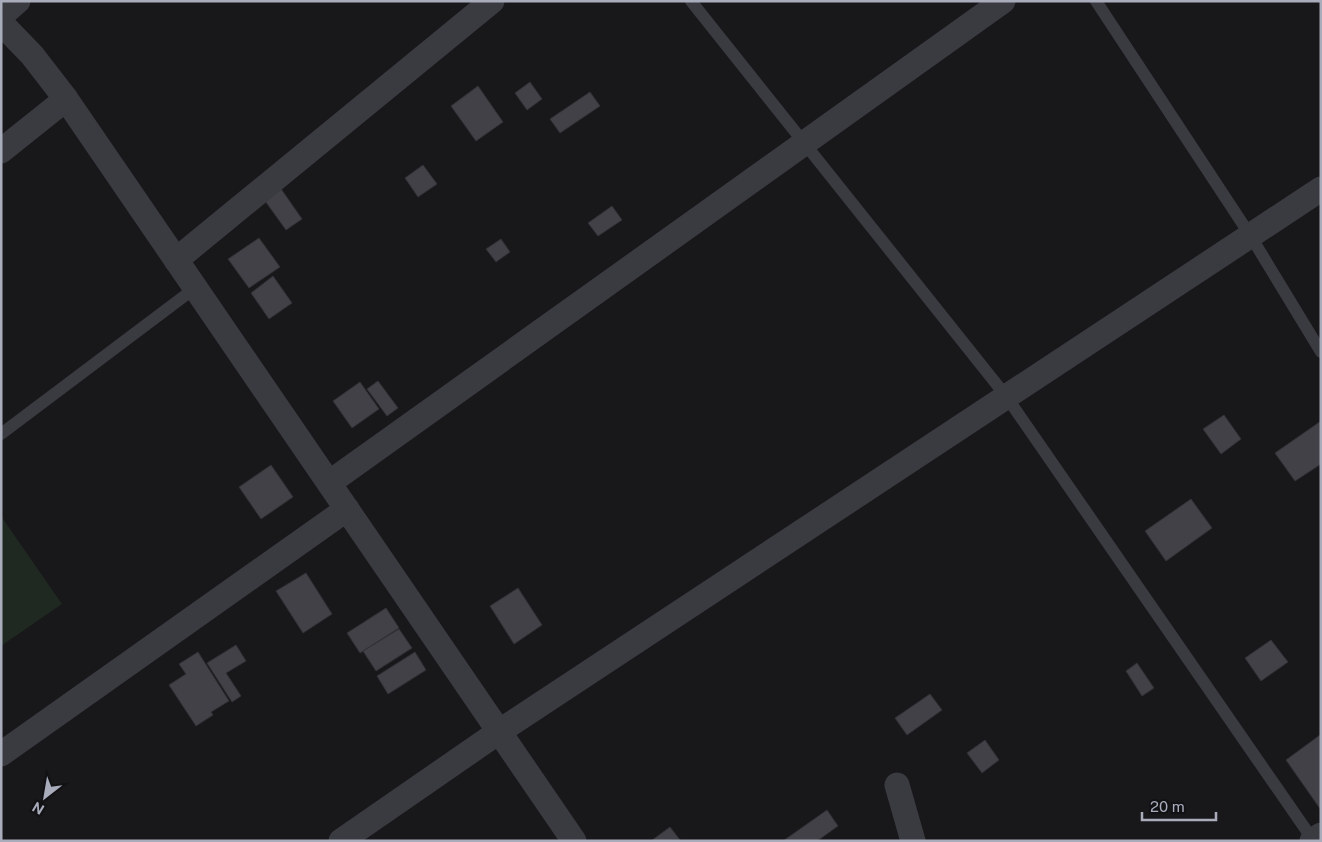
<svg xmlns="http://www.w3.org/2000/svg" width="1322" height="842" font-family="'Public Sans',sans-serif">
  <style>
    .garden { fill: #1f2821 }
    .building { fill: #424147; stroke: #323136 }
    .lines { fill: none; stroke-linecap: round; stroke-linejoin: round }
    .lane { stroke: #3a3a41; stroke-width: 12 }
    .street { stroke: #3a3a41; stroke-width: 25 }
  </style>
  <rect width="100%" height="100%" fill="#18171a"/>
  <path class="garden" d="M1 516 62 604 1 646Z"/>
  <g class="building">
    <path d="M530 82 542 99 527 110 515 93Z"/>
    <path d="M478 86 503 122 476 141 451 106Z"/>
    <path d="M590 92 600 106 560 133 550 119Z"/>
    <path d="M423 165 437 184 418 197 405 178Z"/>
    <path d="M279 186 302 219 286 230 263 198Z"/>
    <path d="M612 206 622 220 598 236 588 223Z"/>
    <path d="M259 238 280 267 249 288 228 259Z"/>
    <path d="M501 239 510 252 496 262 486 249Z"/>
    <path d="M273 276 292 303 269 319 251 293Z"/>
    <path d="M378 381 398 408 387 416 367 389Z"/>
    <path d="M360 382 379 409 352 428 333 401Z"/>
    <path d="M1224 415 1241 439 1221 454 1203 429Z"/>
    <path d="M1321 421V464L1295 481 1275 453Z"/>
    <path d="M271 465 293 497 261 519 239 487Z"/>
    <path d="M1191 499 1212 528 1166 561 1145 531Z"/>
    <path d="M306 573 332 614 303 633 276 591Z"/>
    <path d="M518 588 542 625 514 644 490 606Z"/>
    <path d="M386 608 399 628 360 653 347 633Z"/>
    <path d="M399 629 412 648 376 671 363 651Z"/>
    <path d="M1271 640 1288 662 1261 681 1245 658Z"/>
    <path d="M236 645 246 661 226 673 241 696 232 702 207 663Z"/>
    <path d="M198 652 229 701 211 712 213 715 196 726 169 685 186 674 179 664Z"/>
    <path d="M415 652 426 670 388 694 377 676Z"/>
    <path d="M1137 663 1154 688 1142 696 1126 671Z"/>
    <path d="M930 694 942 710 907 735 895 718Z"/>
    <path d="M1320 735 1321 736V810L1286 760Z"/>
    <path d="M985 740 999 760 982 773 967 753Z"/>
    <path d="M827 810 838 826 817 841H783Z"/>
    <path d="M670 827 680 840 651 841Z"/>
  </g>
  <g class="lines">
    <g class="lane">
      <path d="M691 1 1006 396 1313 840"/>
      <path d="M1096 1 1250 235 1321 352"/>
      <path d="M1 434 195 288"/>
    </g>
    <g class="street">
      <path d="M1 16 18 1"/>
      <path d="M1 23 32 55 66 99 574 841"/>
      <path d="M1 151 66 99"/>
      <path d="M176 260 492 1"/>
      <path d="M329 483 1003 1"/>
      <path d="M1 754 347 509"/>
      <path d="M897 785 913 841"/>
      <path d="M341 841 500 731 1321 189"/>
      <path d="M1312 841 1321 835"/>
    </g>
  </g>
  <rect width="1322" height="842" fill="none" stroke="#a8acbb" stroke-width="5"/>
  <g transform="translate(45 797) rotate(211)" stroke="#121215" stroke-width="4" paint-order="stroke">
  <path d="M0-4L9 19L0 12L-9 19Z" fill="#a8acbb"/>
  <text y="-8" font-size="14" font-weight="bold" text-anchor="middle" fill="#a8acbb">N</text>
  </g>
  <path d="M1142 812v8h74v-8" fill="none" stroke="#a8acbb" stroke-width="2.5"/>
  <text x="1150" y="812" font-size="15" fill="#a8acbb" stroke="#121215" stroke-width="4" paint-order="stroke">20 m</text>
</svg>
